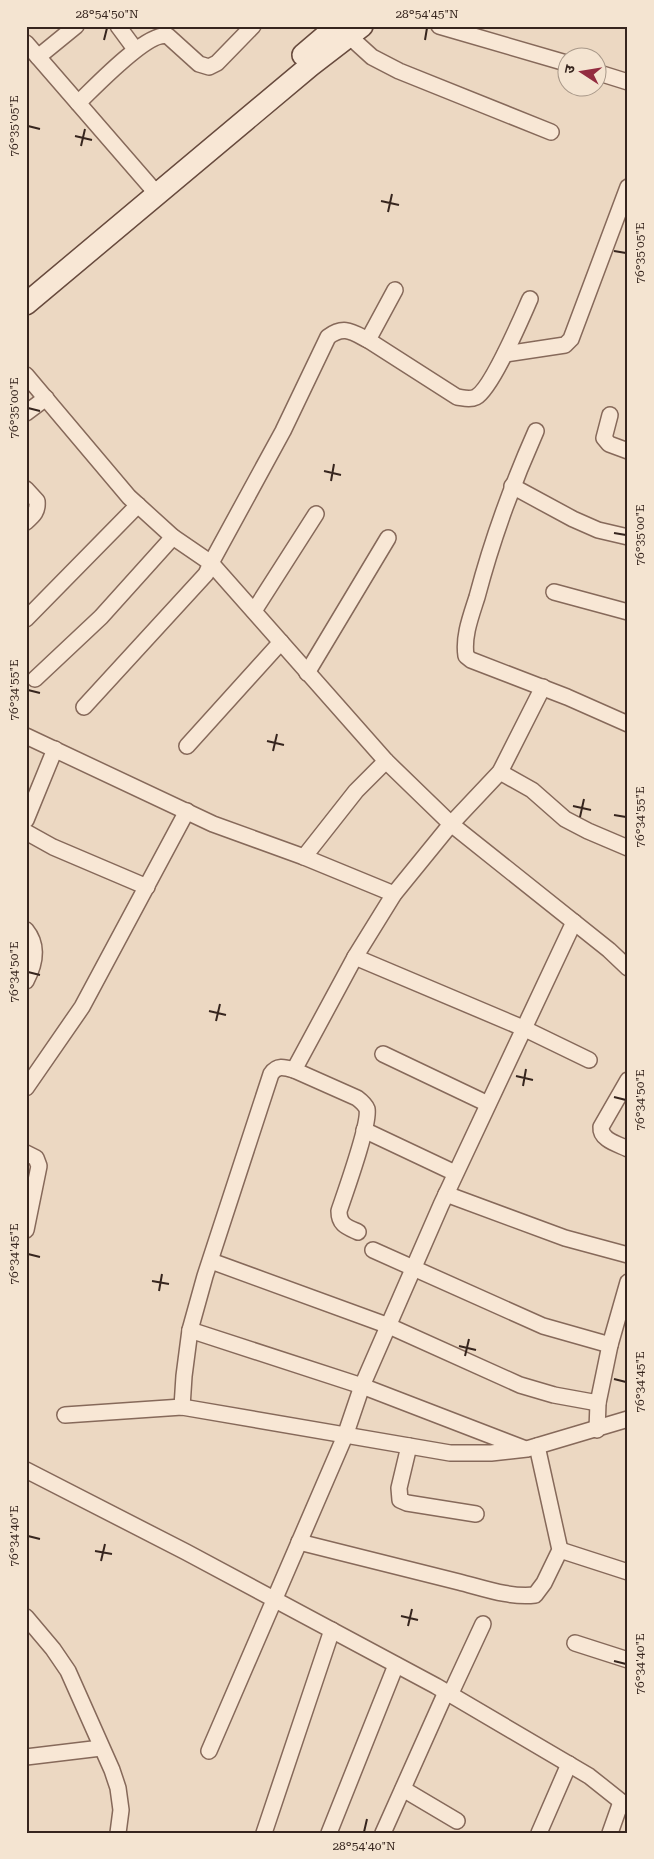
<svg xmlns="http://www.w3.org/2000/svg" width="654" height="1859" font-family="'Roboto Serif','Noto Sans Devanagari',serif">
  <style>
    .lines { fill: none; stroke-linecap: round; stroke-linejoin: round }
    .minor-casing { stroke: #86695a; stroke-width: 18 }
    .secondary-casing { stroke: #674a3d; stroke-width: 24 }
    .minor { stroke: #f8e7d5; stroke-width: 15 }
    .secondary { stroke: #f8e7d5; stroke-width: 21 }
    .ticks { fill: none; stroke: #36251e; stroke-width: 2 }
    .neatline { fill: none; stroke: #36251e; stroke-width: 2 }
    .ticks-label { font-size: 12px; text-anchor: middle; fill: #36251e }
  </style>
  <rect width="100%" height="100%" fill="#ecd8c2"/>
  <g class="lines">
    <defs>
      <g id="minor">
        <path d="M118 26 135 49"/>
        <path d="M439 26 566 63"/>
        <path d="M350 37 372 57 399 71 551 132"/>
        <path d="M26 43 157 194"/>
        <path d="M38 57 76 26"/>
        <path d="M596 72 628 82"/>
        <path d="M78 103C93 89 148 30 168 36L199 64 209 67 217 63 253 26"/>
        <path d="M368 340 395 290"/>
        <path d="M505 354 565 345 571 339 628 187"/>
        <path d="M26 375 129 497 173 537 211 563 386 761 451 824 609 950 628 968"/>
        <path d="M26 413 46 398"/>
        <path d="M610 415 604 438 609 444 628 451"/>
        <path d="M536 431C512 485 492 540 477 597 471 616 463 636 466 656L471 660 567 697 628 724"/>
        <path d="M512 486 573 519 598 530 628 537"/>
        <path d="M26 489 37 501C38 511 34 515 26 522"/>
        <path d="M554 592 628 612"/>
        <path d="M254 611 316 514"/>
        <path d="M26 619 138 505"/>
        <path d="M307 673 388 538"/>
        <path d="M35 679 101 617 173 537"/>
        <path d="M84 707 206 574 211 563 283 431 328 337C344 325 352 332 368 340L457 397C464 398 470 400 476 397 492 388 521 319 530 299"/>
        <path d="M26 736 213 824 304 857 394 894"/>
        <path d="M187 746 281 642"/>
        <path d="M500 772 532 790 565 819 588 831 628 848"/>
        <path d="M26 820 55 749"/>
        <path d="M26 832 53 847 147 887"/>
        <path d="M304 857 356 791 386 761"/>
        <path d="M26 930C39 946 35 964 26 981"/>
        <path d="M355 957 523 1028 589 1060"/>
        <path d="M383 1054 488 1104"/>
        <path d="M294 1070 355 957 394 894 451 824 500 772 543 687"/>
        <path d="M628 1080 601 1127C600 1140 618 1144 628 1149"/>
        <path d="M26 1088 82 1007 187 811"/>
        <path d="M364 1130 455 1173"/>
        <path d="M26 1153 36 1158 39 1166 26 1230"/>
        <path d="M446 1194 565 1238 628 1255"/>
        <path d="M373 1250 543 1326 610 1345"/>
        <path d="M211 1261 389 1326 520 1385 554 1395 598 1403"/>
        <path d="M190 1330 362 1386 523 1448"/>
        <path d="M182 1407 184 1376 190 1330 205 1276 271 1074C277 1065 284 1067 294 1070L357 1098C361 1101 365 1104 367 1109 370 1124 345 1193 339 1211 339 1225 347 1227 358 1232"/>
        <path d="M65 1415 182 1407 450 1453H491L527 1449 628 1419"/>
        <path d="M597 1430 598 1403 610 1345 628 1282"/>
        <path d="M409 1446 399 1488 400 1500 407 1503 476 1514"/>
        <path d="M26 1470 186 1552 436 1686 589 1776 628 1807"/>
        <path d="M299 1542C353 1556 406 1569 459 1582 483 1588 510 1598 535 1595L544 1583 560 1550 537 1446"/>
        <path d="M560 1550 628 1572"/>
        <path d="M26 1617 53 1649 68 1671 112 1770 118 1788 121 1810 118 1833"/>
        <path d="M575 1643 628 1660"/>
        <path d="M450 1695 483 1624"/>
        <path d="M209 1751 345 1436 362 1386 441 1205 574 922"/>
        <path d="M26 1757 101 1748"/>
        <path d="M403 1789 457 1821"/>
        <path d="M264 1833 332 1630"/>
        <path d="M329 1833 396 1665"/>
        <path d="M383 1833 446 1692"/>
        <path d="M539 1833 569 1764"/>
        <path d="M610 1833 621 1802"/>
      </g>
      <g id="secondary">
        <path d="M303 55 337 26"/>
        <path d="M26 304 310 66 362 26"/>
      </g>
    </defs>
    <use href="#minor" class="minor-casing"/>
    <use href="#secondary" class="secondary-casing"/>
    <use href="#minor" class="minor"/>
    <use href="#secondary" class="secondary"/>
  </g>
  <path class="ticks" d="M104 40 107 28M425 40 427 28M28 126 40 129M75 136 92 140M81 146 85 129M381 201 399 205M388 212 392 194M614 251 626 253M28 408 40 411M324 471 341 475M331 481 334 464M614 533 626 535M28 690 40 693M267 741 284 745M273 751 277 734M573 806 591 810M614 815 626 817M580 817 584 799M28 972 40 975M209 1011 226 1015M216 1021 220 1004M516 1076 533 1080M523 1086 526 1069M614 1097 626 1100M28 1254 40 1257M152 1281 169 1284M159 1291 162 1274M459 1346 476 1350M465 1356 469 1339M614 1379 626 1382M28 1536 40 1539M95 1551 112 1554M101 1561 105 1544M401 1616 418 1620M408 1626 412 1609M614 1661 626 1664M364 1832 367 1819"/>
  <rect width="654" height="1859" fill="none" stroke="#f4e4d1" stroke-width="55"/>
  <g transform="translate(582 72) rotate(282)"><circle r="24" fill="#f4e4d1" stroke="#a89889"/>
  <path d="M0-4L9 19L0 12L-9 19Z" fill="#932c40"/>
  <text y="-8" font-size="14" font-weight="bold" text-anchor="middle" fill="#36251e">उ</text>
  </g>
  <rect x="28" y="28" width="598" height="1804" class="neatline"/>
  <g class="ticks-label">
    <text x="107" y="18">28°54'50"N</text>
    <text x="427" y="18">28°54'45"N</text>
    <text transform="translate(14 126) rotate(-90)" y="4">76°35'05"E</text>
    <text transform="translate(640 253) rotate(-90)" y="4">76°35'05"E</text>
    <text transform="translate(14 408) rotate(-90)" y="4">76°35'00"E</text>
    <text transform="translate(640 535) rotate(-90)" y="4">76°35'00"E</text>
    <text transform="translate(14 690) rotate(-90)" y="4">76°34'55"E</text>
    <text transform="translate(640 817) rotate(-90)" y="4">76°34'55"E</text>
    <text transform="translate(14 972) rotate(-90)" y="4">76°34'50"E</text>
    <text transform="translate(640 1100) rotate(-90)" y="4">76°34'50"E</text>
    <text transform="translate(14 1254) rotate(-90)" y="4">76°34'45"E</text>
    <text transform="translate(640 1382) rotate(-90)" y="4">76°34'45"E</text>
    <text transform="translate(14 1536) rotate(-90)" y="4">76°34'40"E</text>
    <text transform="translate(640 1664) rotate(-90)" y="4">76°34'40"E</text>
    <text x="364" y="1850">28°54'40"N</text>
  </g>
</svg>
